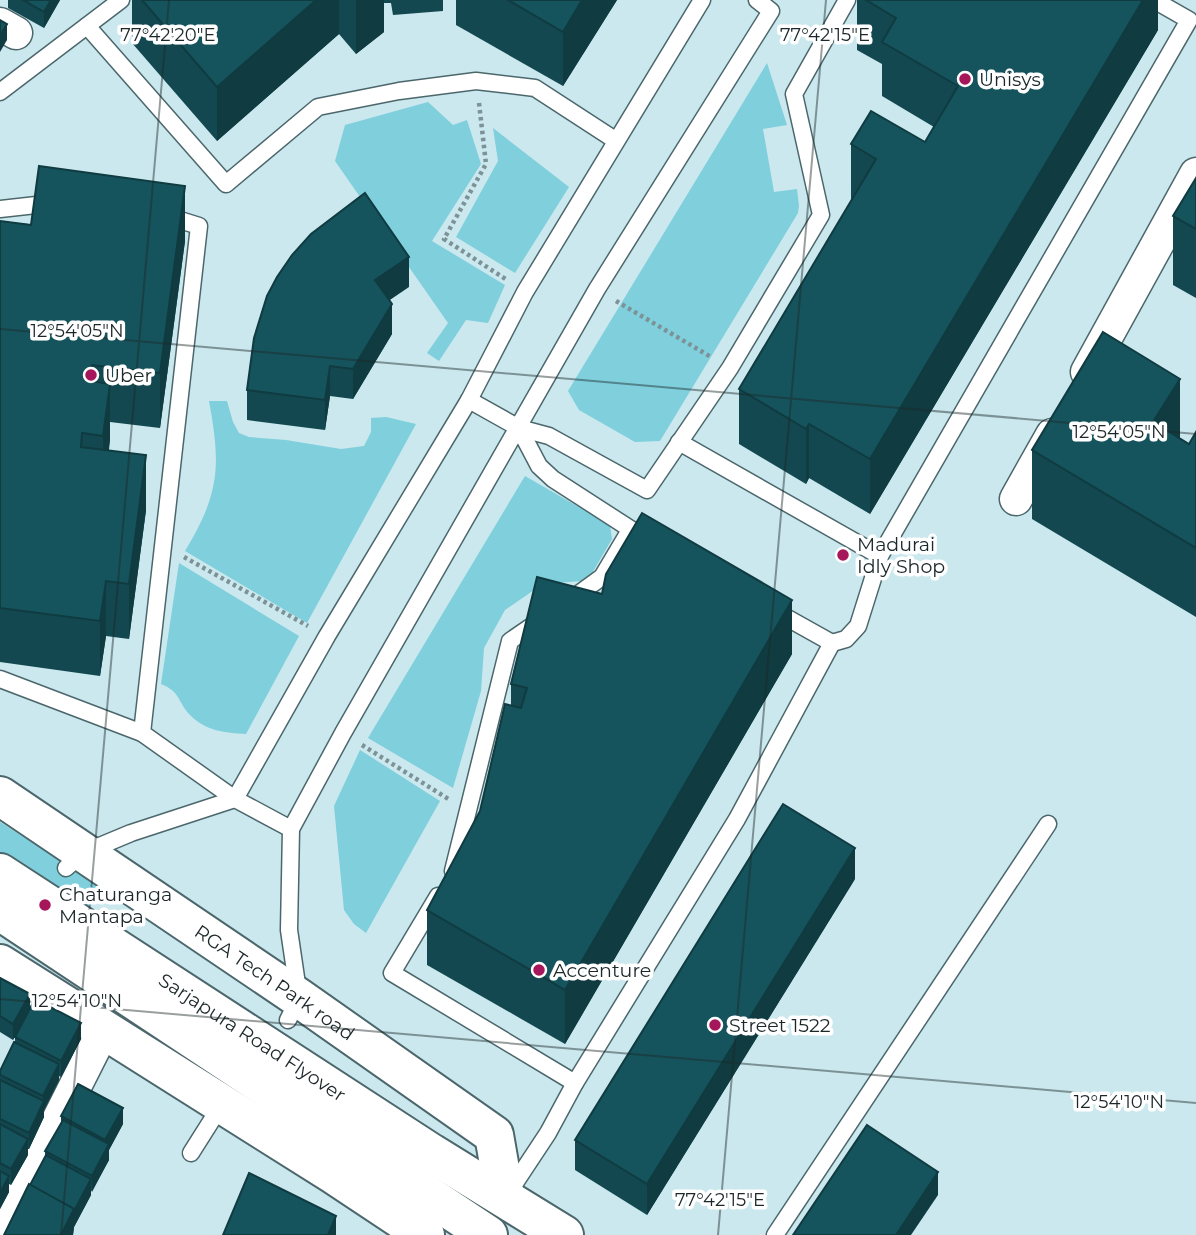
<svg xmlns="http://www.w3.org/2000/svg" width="1196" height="1235" font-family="Montserrat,sans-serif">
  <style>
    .green { fill: #7fcfdc }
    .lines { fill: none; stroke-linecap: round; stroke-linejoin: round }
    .lane-casing { stroke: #4c676c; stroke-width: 19 }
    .street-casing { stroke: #4c676c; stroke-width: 35 }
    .secondary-casing { stroke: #4c676c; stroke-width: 42 }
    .primary-casing { stroke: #4c676c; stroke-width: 42 }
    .path { stroke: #7c9296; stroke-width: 4.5; stroke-dasharray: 3.5 3.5; stroke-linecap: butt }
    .lane { stroke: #fff; stroke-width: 16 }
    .street { stroke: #fff; stroke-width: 32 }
    .secondary { stroke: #fff; stroke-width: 38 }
    .primary { stroke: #fff; stroke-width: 38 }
    .wall { fill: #134850 }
    .shaded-wall { fill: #0f3b41 }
    .building { fill: #16545d; stroke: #0f3b41; stroke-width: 2 }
    .ticks { fill: none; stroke: #1c2729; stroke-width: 2; stroke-opacity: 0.45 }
    .poi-dot { fill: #a5175a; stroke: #fff; stroke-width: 2.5 }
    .labels { text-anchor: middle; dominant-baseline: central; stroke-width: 7; stroke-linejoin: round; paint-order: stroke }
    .poi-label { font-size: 19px; fill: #1c2729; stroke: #fff; text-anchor: start }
    .street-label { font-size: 19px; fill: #1c2729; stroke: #fff }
    .ticks-label { font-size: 18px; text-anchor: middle; fill: #1c2729; stroke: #fff; stroke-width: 7; stroke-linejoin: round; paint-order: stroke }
  </style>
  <rect width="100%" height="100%" fill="#cae8ee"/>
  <g class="green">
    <path d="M767 63 787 125 763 129 774 192 797 189 799 206 798 213 660 441 635 442 579 410 568 391Z"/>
    <path d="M428 102 453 125 467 120 481 164 432 241 505 285 488 323 466 320 439 361 427 353 448 323 335 161 345 125Z"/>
    <path d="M493 128 569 187 515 273 456 237 498 161Z"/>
    <path d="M209 401H227L233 422 239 433 249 437 286 440 341 449 364 446 371 432V418L386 417 416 424 307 623 185 551C220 493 221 466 209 401Z"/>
    <path d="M525 476 610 525 612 539 591 575 582 581 555 583 537 588 505 610 484 648 481 691 453 788 368 738Z"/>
    <path d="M179 563 299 636 246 734C226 733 205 731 190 715 177 701 181 692 161 684Z"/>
    <path d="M360 750 440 801 366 933 354 924 344 910 334 806Z"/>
    <path d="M0 822 101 887 55 959 0 924Z"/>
  </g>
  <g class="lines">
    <defs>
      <g id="lane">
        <path d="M87 26 226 184 318 107 399 91 476 81 535 88 615 140"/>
        <path d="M0 92 121 0"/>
        <path d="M0 209 54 203"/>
        <path d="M469 400 519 428 549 436 647 490 730 368 821 215 794 94 847 0"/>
        <path d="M519 428 539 466 553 479 649 541"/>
        <path d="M679 442 880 556 1189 20 1154 0"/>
        <path d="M569 601 602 577 630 530"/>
        <path d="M832 643 846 639 858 626 880 556"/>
        <path d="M0 679 142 733 235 799 291 829"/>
        <path d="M142 733 199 226 167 216"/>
        <path d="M66 868 83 853 131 833 235 799 327 636 469 400 525 292 702 0"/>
        <path d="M453 871 510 641 542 619"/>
        <path d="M438 896 392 973 575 1083"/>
        <path d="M288 1020 299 998 289 930 291 829 343 733 597 289 771 11 757 0"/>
        <path d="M191 1153 222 1104"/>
        <path d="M509 1192 548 1133 575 1083 737 819 832 643 773 610"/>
        <path d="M775 1235 1048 824"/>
      </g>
      <g id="street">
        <path d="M0 24 16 33"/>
        <path d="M1087 372 1196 174"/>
        <path d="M1016 499 1052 435"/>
        <path d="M0 1235 104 1029"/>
      </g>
      <g id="secondary">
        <path id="s1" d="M0 796 299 998 494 1135 505 1198"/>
        <path d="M0 964 333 1174 425 1235"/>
      </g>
      <g id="primary">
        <path id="s2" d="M0 873 431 1153 564 1235"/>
        <path d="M0 911 488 1235"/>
      </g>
    </defs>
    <use href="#lane" class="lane-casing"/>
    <use href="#street" class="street-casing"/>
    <use href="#secondary" class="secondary-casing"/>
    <use href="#primary" class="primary-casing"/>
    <g class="path">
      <path d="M479 103 486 164 444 239 507 280"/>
      <path d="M616 301 711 357"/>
      <path d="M184 557 308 626"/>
      <path d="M362 745 450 800"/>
    </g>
    <use href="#lane" class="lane"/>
    <use href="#street" class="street"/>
    <use href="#secondary" class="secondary"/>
    <use href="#primary" class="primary"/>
  </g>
  <g class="wall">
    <path d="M8 0H60L44 28 8 8Z"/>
    <path d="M132 0H443V11L393 15 391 3H384V32L356 54 339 34 217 141 132 43Z"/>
    <path d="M456 0H617L563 86 456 25Z"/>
    <path d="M857 0H1158V30L870 514 809 478 806 484 739 444V389L852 199H851V144L925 142 934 127 882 96V64L857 50Z"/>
    <path d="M1196 178V298L1173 285V216Z"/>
    <path d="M0 221 185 241 160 428 110 422V439L109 450 146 510 129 639 106 636 100 676 0 662Z"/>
    <path d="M409 287 389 300 392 334 353 399 330 396 325 430 247 420V390Z"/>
    <path d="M1196 432V617L1032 519V450L1180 438 1189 444Z"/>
    <path d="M602 594 792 654 565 1044 427 965V910L480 811 511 705V684Z"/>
    <path d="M855 879 647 1215 575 1170V1140Z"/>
    <path d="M0 978 30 994 13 1040 0 1032Z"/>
    <path d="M15 1037 81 1039 61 1077 59 1076V1080L44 1110V1117L29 1149H28V1155L11 1185 9 1184V1192L0 1209V1075L15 1043Z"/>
    <path d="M61 1116 123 1124 109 1150V1160L91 1192V1195L74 1227 73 1235H4L45 1156V1151L61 1123Z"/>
  </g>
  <g class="shaded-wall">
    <path d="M51 0H60L44 28V12Z"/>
    <path d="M316 0H339V34L217 141V87Z"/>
    <path d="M356 0H384V32L356 54Z"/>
    <path d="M582 0H617L563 86V32Z"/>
    <path d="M1143 0H1158V30L870 514V459Z"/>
    <path d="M7 24V40L0 52V36Z"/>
    <path d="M185 186V241L160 428V373Z"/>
    <path d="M409 257V287L375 310V280Z"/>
    <path d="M392 304V334L353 399V369Z"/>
    <path d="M330 366V396L325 430V400Z"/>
    <path d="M1180 379V448L1153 422Z"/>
    <path d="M110 384V439L103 491V436Z"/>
    <path d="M809 424V478L806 484V429Z"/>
    <path d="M146 455V510L129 639V584Z"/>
    <path d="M106 581V636L100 676V621Z"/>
    <path d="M792 600V654L565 1044V990Z"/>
    <path d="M855 848V879L647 1215V1184Z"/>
    <path d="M30 994V1010L13 1040V1024Z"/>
    <path d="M81 1023V1039L61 1077V1061Z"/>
    <path d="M59 1064V1080L44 1110V1117L29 1149V1133L43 1103V1096Z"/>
    <path d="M123 1108V1124L109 1150V1160L92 1192V1176L105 1151V1140Z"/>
    <path d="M28 1139V1155L11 1185V1169Z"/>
    <path d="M938 1172V1195L911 1235H896Z"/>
    <path d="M9 1176V1192L0 1209V1193Z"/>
    <path d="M91 1179V1195L74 1227 73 1235H61Z"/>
    <path d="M336 1216V1235H328Z"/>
  </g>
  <g class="building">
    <path d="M23 0H51L44 12Z"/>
    <path d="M142 0H316L217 87Z"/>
    <path d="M508 0H582L563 32Z"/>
    <path d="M866 0H1143L870 459 809 424 806 429 739 389 876 159 851 144 871 111 925 142 958 86 882 42 896 18Z"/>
    <path d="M0 20 7 24 0 36Z"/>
    <path d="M39 166 185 186 160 373 92 365 90 381 110 384 103 436 82 433 81 447 146 455 129 584 106 581 100 621 0 608V221L31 225Z"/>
    <path d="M1196 178V229L1173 216Z"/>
    <path d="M365 193 409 257 375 280 392 304 353 369 330 366 325 400 247 390 254 338 267 296 277 277 292 255 311 234Z"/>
    <path d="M1103 332 1180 379 1153 422 1189 444 1196 432V548L1032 450Z"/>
    <path d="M642 513 792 600 565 990 427 910 480 811 505 704 521 708 527 688 511 684 537 577 602 594 606 574Z"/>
    <path d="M783 804 855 848 647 1184 575 1140Z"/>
    <path d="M0 978 30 994 13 1024 0 1016Z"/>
    <path d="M35 999 81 1023 61 1061 15 1037Z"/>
    <path d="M14 1042 59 1064 43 1096 0 1075V1071Z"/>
    <path d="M0 1080 44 1101 29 1133 0 1119Z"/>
    <path d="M78 1084 123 1108 105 1140 61 1116Z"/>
    <path d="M63 1120 109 1144 92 1176 45 1151Z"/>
    <path d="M0 1124 28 1139 11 1169 0 1163Z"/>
    <path d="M867 1125 938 1172 896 1235H793Z"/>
    <path d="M46 1155 91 1179 74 1211V1209L30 1185Z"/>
    <path d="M0 1171 9 1176 0 1193Z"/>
    <path d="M249 1173 336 1216 328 1235H223Z"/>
    <path d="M29 1184 74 1209 61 1235H4Z"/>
  </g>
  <path class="ticks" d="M0 329 1196 434M0 999 1196 1103M61 1235 169 0M718 1235 826 0"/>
  <g class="poi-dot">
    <circle cx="965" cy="79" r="7"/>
    <circle cx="91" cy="375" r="7"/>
    <circle cx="843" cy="555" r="7"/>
    <circle cx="45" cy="905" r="7"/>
    <circle cx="539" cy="970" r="7"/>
    <circle cx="715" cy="1025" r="7"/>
  </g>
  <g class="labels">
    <g class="poi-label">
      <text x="979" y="79">Unisys</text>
      <text x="105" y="375">Uber</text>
      <text x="857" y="544">Madurai<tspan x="857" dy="22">Idly Shop</tspan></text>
      <text x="59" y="894">Chaturanga<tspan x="59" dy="22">Mantapa</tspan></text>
      <text x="553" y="970">Accenture</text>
      <text x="729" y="1025">Street 1522</text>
    </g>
    <g class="street-label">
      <text stroke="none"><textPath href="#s1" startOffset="332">RGA Tech Park road</textPath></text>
      <text stroke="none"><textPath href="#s2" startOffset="301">Sarjapura Road Flyover</textPath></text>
    </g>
  </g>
  <g class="ticks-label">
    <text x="168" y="41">77°42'20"E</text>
    <text x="825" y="41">77°42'15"E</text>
    <text x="77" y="337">12°54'05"N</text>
    <text x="1119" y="438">12°54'05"N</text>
    <text x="77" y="1007">12°54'10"N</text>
    <text x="1119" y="1108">12°54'10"N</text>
    <text x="720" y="1206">77°42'15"E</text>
  </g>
</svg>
